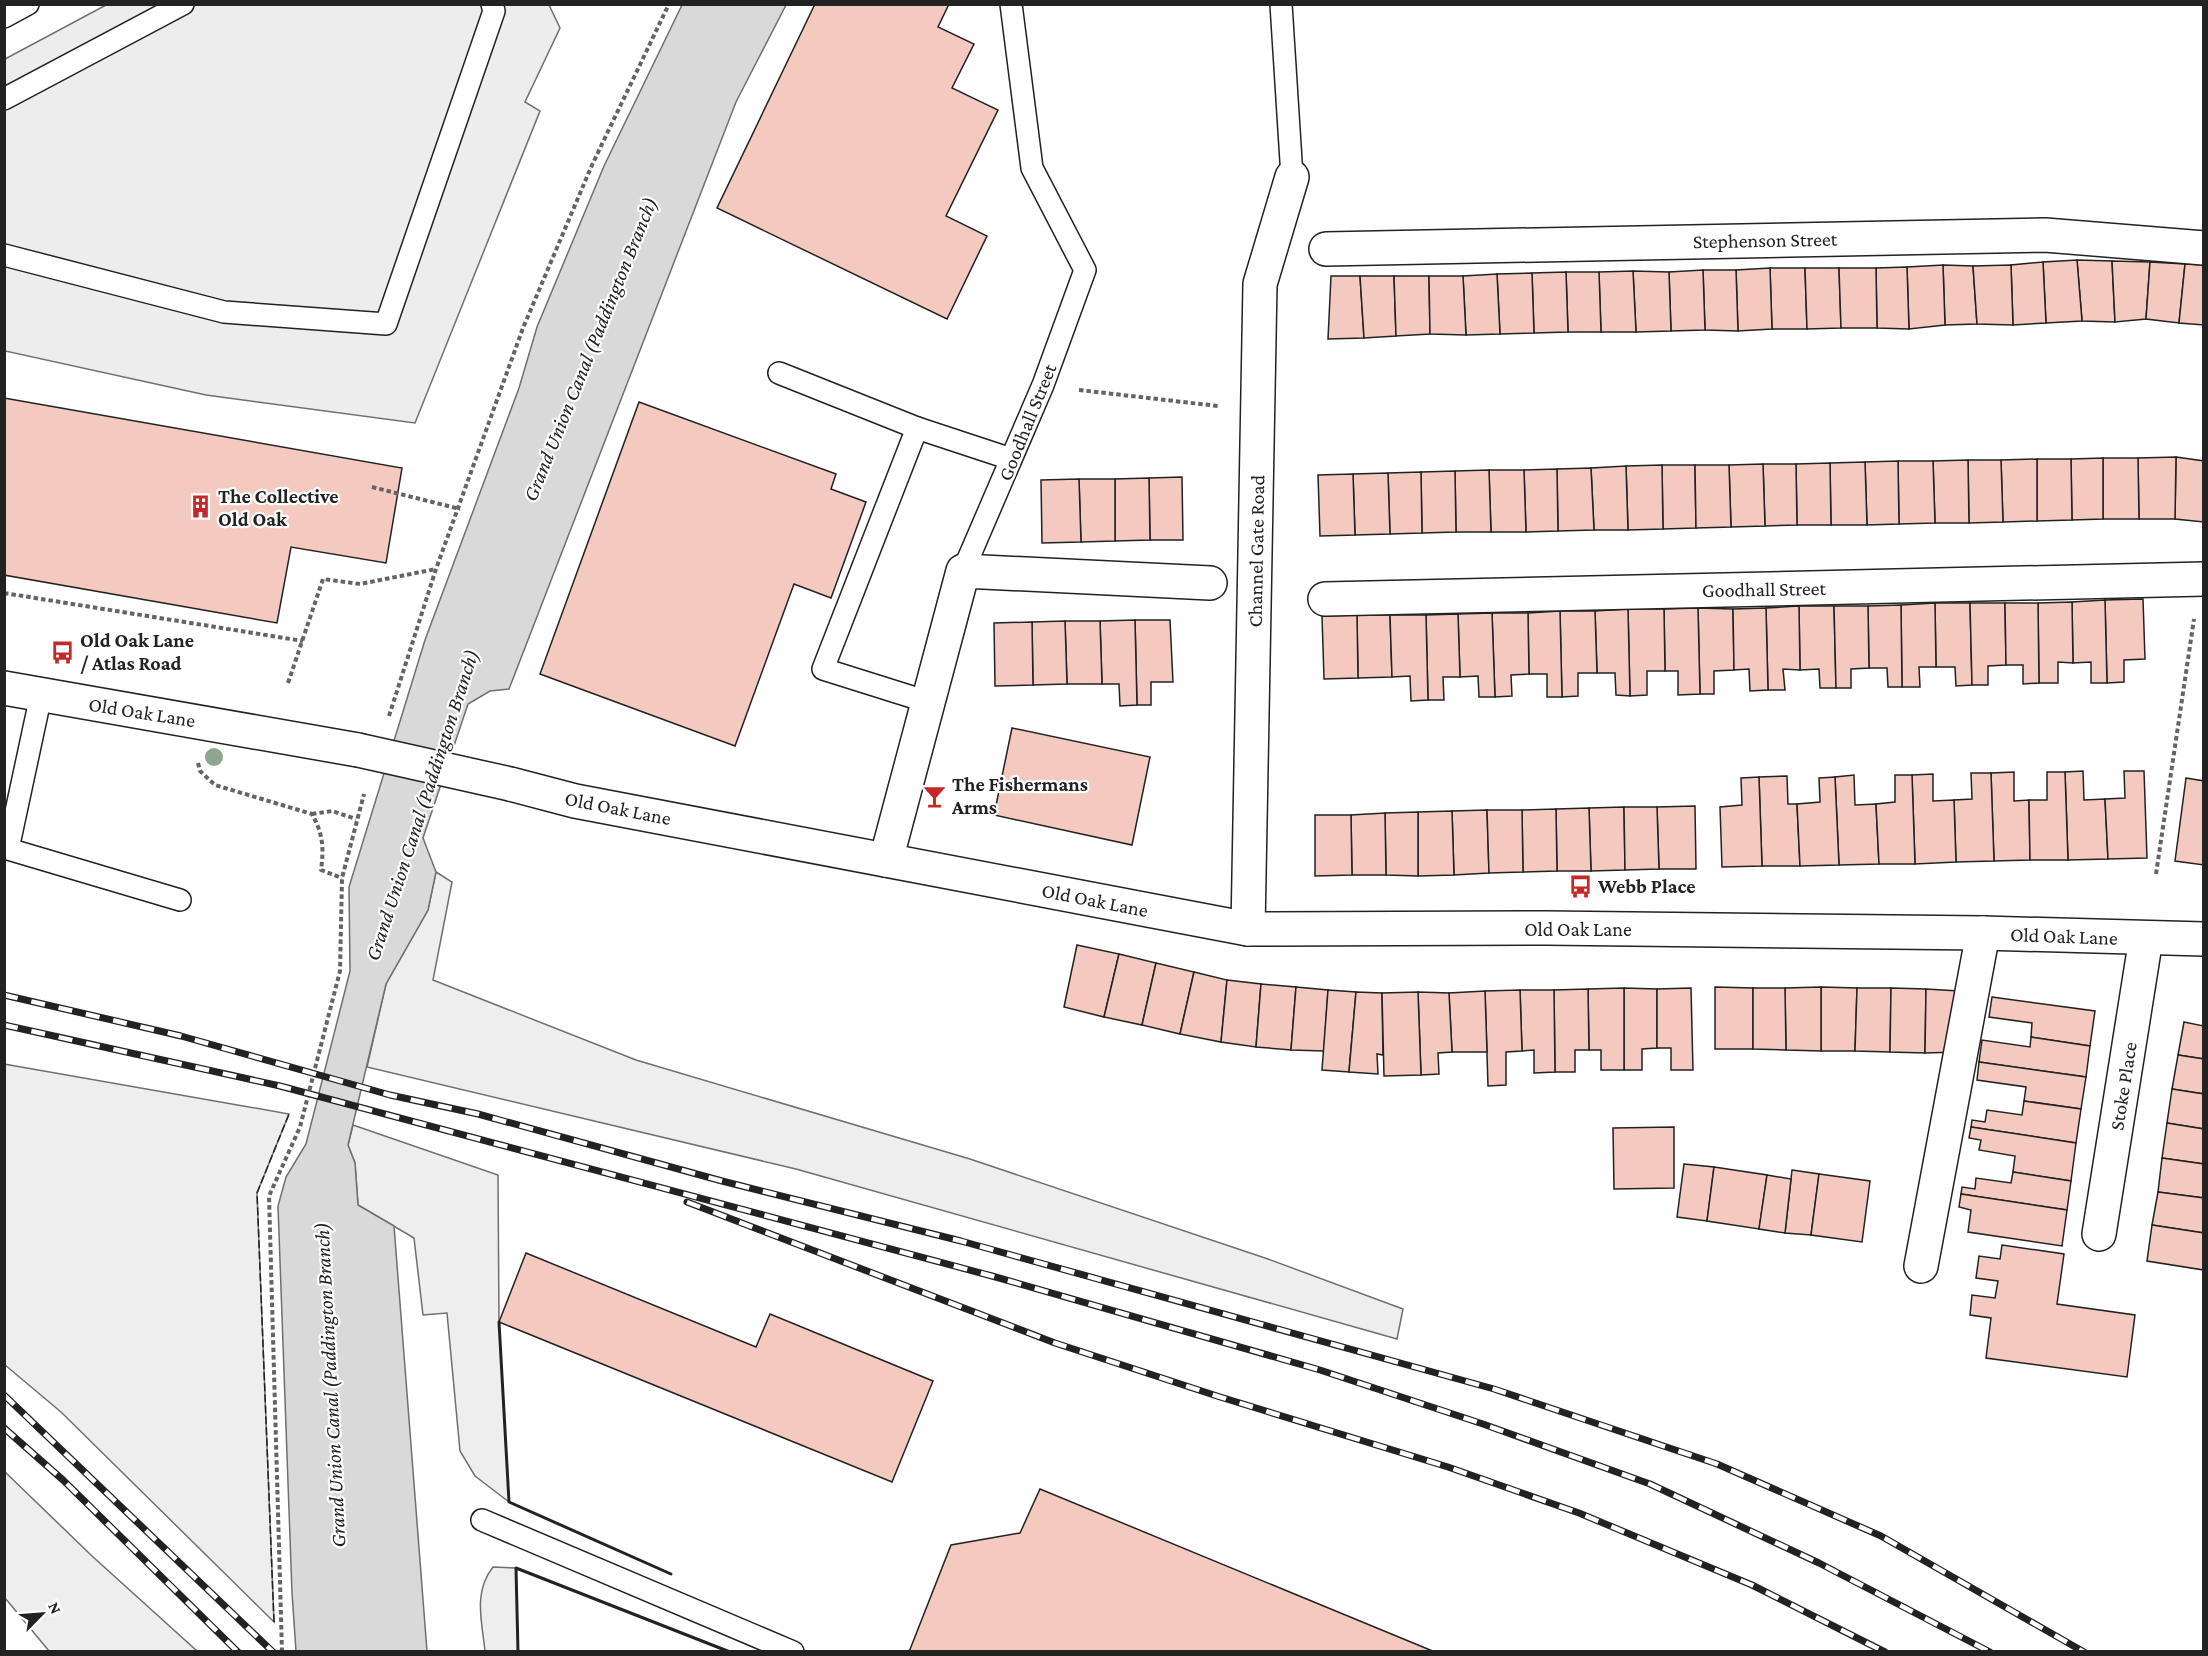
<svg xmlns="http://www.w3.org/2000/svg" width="2208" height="1656" font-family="'Crimson Pro',serif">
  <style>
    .green { fill: #eee; stroke: #6f6f6f; stroke-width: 1.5 }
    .parking { fill: #ededed; stroke: #6f6f6f; stroke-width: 1.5 }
    .water { fill: #d9d9d9; stroke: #6f6f6f; stroke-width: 1.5 }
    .building { fill: #f3c9c0; stroke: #222; stroke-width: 1.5 }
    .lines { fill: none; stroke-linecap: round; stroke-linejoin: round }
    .service-casing { stroke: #222; stroke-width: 24 }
    .minor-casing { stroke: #222; stroke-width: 36 }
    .primary-casing { stroke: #222; stroke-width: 36 }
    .path { stroke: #646464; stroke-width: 4; stroke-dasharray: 4.5 3; stroke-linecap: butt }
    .service { stroke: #fff; stroke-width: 21 }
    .minor { stroke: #fff; stroke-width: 33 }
    .primary { stroke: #fff; stroke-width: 33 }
    .rail-casing { stroke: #222; stroke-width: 7 }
    .rail { stroke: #fff; stroke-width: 4.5; stroke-dasharray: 14; stroke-linecap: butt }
    .primary-bridge-casing { stroke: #222; stroke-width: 36; stroke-linecap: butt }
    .primary-bridge { stroke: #fff; stroke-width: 33 }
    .fence { stroke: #222; stroke-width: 1.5; stroke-dasharray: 8 3; stroke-linecap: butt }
    .wall { stroke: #222; stroke-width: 3 }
    .tree { fill: #8da692 }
    .labels { text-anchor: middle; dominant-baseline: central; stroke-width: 4.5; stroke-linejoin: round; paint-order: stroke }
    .street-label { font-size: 20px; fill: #222; stroke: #fff }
    .poi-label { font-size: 20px; font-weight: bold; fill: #222; stroke: #fff; text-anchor: start }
    .water-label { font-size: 21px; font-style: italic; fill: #222; stroke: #fff }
  </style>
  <rect width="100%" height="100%" fill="#fff"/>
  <g class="green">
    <path d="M436 872 452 882 433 980 636 1060 970 1159 1268 1259 1403 1309 1397 1339 796 1169 367 1067 386 984 428 910Z"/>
    <path d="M4 1064 289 1114 257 1193 274 1622 61 1412 5 1365Z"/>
    <path d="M353 1125 498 1175 499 1322 509 1502 475 1476 460 1451 447 1313 423 1315 414 1238 358 1205 355 1163 348 1145Z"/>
    <path d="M4 1471 92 1556 197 1651H49L5 1598Z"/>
    <path d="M493 1567 516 1568 518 1651H485C482 1622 473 1592 493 1567Z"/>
  </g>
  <path class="parking" d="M106 5H549L560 28 525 102 540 111 415 423 206 395 5 351V59Z"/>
  <path class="water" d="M682 5H786L736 102 509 689 490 691 468 704 423 838 436 872 428 910 386 984 348 1145 355 1163 358 1205 394 1226 427 1651H296L292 1593 278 1206 286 1177 306 1144 350 971 349 887 425 640 519 388 537 327 604 166Z"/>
  <g class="building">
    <path d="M815 4H949L938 27 974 44 952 88 998 110 946 216 987 236 947 319 717 208Z"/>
    <path d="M2077 260 2112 261 2115 322 2082 321Z"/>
    <path d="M2077 260 2082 321 2046 323 2043 262Z"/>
    <path d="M2112 261 2150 262 2146 319 2115 322Z"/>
    <path d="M2043 262 2046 323 2013 325 2011 265Z"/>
    <path d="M2150 262 2185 264 2179 323 2146 319Z"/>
    <path d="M2185 264 2204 265V325L2179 323Z"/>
    <path d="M1943 265 1973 266 1977 324 1945 325Z"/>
    <path d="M1943 265 1945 325 1909 329 1907 267Z"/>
    <path d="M2011 265 2013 325 1977 324 1973 266Z"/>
    <path d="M1907 267 1909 329 1877 328 1876 268Z"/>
    <path d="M1770 268H1805L1807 329H1772Z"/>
    <path d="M1770 268 1772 329 1738 331 1736 270Z"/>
    <path d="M1805 268H1839L1841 328 1807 329Z"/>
    <path d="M1839 268H1876L1877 328H1841Z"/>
    <path d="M1703 270H1736L1738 331 1705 330Z"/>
    <path d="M1703 270 1705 330 1671 331 1669 272Z"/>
    <path d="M1633 271 1669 272 1671 331 1636 332Z"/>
    <path d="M1633 271 1636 332H1601L1599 272Z"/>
    <path d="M1566 272H1599L1601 332H1568Z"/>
    <path d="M1566 272 1568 332 1534 333 1532 273Z"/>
    <path d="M1532 273 1534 333 1500 334 1497 274Z"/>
    <path d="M1497 274 1500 334 1466 335 1463 276Z"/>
    <path d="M1331 276H1360L1364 338 1328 339Z"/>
    <path d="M1360 276H1394L1396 336 1364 338Z"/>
    <path d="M1394 276H1429L1430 334 1396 336Z"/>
    <path d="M1429 276H1463L1466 335 1430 334Z"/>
    <path d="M4 398 402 468 386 563 291 547 277 623 4 575Z"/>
    <path d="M639 402 836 474 831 489 866 502 831 598 794 584 735 746 540 674Z"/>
    <path d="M2176 457 2204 461V522L2175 519Z"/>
    <path d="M2176 457 2175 519H2139L2138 458Z"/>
    <path d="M2103 458H2138L2139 519H2103Z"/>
    <path d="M2103 458V519L2072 520 2071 459Z"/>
    <path d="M2037 459H2071L2072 520 2037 521Z"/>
    <path d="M2037 459V521L2003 522 2001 460Z"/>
    <path d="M1968 460H2001L2003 522 1969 523Z"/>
    <path d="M1968 460 1969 523H1935L1933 461Z"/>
    <path d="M1898 461H1933L1935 523 1899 524Z"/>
    <path d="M1898 461 1899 524 1867 525 1865 462Z"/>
    <path d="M1865 462 1867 525H1831L1830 463Z"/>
    <path d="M1830 463 1831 525H1797L1796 464Z"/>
    <path d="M1763 464H1796L1797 525 1765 526Z"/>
    <path d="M1763 464 1765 526 1731 527 1729 465Z"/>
    <path d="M1662 465H1695L1696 528 1663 529Z"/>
    <path d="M1662 465 1663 529 1628 530 1626 466Z"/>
    <path d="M1695 465H1729L1731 527 1696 528Z"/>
    <path d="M1626 466 1628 530H1594L1591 468Z"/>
    <path d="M1591 468 1594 530 1558 531 1557 469Z"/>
    <path d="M1557 469 1558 531 1526 532 1524 470Z"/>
    <path d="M1489 470H1524L1526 532H1491Z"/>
    <path d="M1489 470 1491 532H1456L1455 471Z"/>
    <path d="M1455 471 1456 532 1422 533 1421 472Z"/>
    <path d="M1421 472 1422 533 1390 534 1388 473Z"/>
    <path d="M1388 473 1390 534 1355 535 1353 474Z"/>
    <path d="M1353 474 1355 535 1320 536 1318 475Z"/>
    <path d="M1182 477 1183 540H1150L1149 478Z"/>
    <path d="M1149 478 1150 540 1115 541V479Z"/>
    <path d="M1079 479H1115V541L1081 542Z"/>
    <path d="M1079 479 1081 542 1042 543 1041 480Z"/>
    <path d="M2143 599 2145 659 2124 660V682L2107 683 2105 600Z"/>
    <path d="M2105 600 2107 683H2091V662L2073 663 2072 602Z"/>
    <path d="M2072 602 2073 663 2058 662V683H2039L2038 603Z"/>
    <path d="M1935 603H1970L1972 685 1956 686 1955 667H1936Z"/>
    <path d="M1935 603 1936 667H1919L1920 687H1902L1901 605Z"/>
    <path d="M1970 603H2005L2006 665 1988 666V685H1972Z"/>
    <path d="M2005 603H2038L2039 683 2023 684V665H2006Z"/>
    <path d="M1901 605 1902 687H1888L1887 668H1869L1868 606Z"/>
    <path d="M1799 606H1834L1836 688H1820L1819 669 1800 670Z"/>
    <path d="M1799 606 1800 670 1783 669 1785 690H1768L1766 608Z"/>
    <path d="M1834 606H1868L1869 668 1851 669V688H1836Z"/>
    <path d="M1698 608 1733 609 1734 670 1714 671V694H1700Z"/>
    <path d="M1698 608 1700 694 1678 695V671H1665L1664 609Z"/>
    <path d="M1766 608 1768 690 1750 691 1749 669 1734 670 1733 609Z"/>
    <path d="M1628 609H1664L1665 671H1647V695L1630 696Z"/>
    <path d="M1628 609 1630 696 1616 695 1615 673H1597L1595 611Z"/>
    <path d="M1560 611H1595L1597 673H1578V696L1562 697Z"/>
    <path d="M1560 611 1562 697H1547V674H1529L1528 613Z"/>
    <path d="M1492 613H1528L1529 674 1511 675 1512 696 1495 697Z"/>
    <path d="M1492 613 1495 697H1479L1478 676 1460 677 1458 614Z"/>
    <path d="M1458 614 1460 677H1443L1444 700H1428L1426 615Z"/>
    <path d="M1357 615H1390L1392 677 1358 678Z"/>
    <path d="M1357 615 1358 678 1324 679 1322 616Z"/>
    <path d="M1390 615H1426L1428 700 1411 701 1410 676 1392 677Z"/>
    <path d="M1135 620H1170L1173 682H1151V705H1137Z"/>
    <path d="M1135 620 1137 705 1120 706 1119 684H1102L1100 621Z"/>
    <path d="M1065 621H1100L1102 684H1067Z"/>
    <path d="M1065 621 1067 684 1033 685 1032 622Z"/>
    <path d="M1032 622 1033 685 995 686 994 623Z"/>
    <path d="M1012 728 1150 757 1132 845 994 815Z"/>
    <path d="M2083 771 2084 800 2105 799 2108 859 2068 860 2065 772Z"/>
    <path d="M2124 771H2144L2147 858 2108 859 2105 799 2125 798Z"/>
    <path d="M2014 772V801L2029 800 2030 860 1994 861 1991 773Z"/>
    <path d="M2047 772H2065L2068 860H2030L2029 800H2047Z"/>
    <path d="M1971 773H1991L1994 861 1956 862 1954 800 1972 799Z"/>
    <path d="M1933 774V801L1954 800 1956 862 1915 864 1912 775Z"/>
    <path d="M1854 775 1855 805 1876 804 1879 864 1839 865 1835 777Z"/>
    <path d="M1895 775H1912L1915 864H1879L1876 804 1895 802Z"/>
    <path d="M1787 776 1788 804H1797L1800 866H1762L1759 777Z"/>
    <path d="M1759 777 1762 866 1722 867 1720 807 1742 805 1741 778Z"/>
    <path d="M1835 777 1839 865 1800 866 1797 804 1820 802 1819 778Z"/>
    <path d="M2186 778 2204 781V865L2175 861Z"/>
    <path d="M1695 806 1696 869H1659L1657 807Z"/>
    <path d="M1624 807 1625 870 1591 871 1589 808Z"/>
    <path d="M1624 807H1657L1659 869 1625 870Z"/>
    <path d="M1589 808 1591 871H1557L1556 809Z"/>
    <path d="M1556 809 1557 871 1523 872 1522 810Z"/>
    <path d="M1487 810 1489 873 1454 875 1452 811Z"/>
    <path d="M1487 810H1522L1523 872 1489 873Z"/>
    <path d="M1452 811 1454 875 1418 876V812Z"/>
    <path d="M1418 812V876L1386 875 1385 813Z"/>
    <path d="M1385 813 1386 875H1352L1351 815Z"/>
    <path d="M1315 815H1351L1352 875 1315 876Z"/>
    <path d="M1077 945 1119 954 1104 1017 1064 1007Z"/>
    <path d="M1119 954 1156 963 1142 1025 1104 1017Z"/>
    <path d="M1156 963 1194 972 1180 1034 1142 1025Z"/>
    <path d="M1194 972 1227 980 1221 1042 1180 1034Z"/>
    <path d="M1227 980 1261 984 1256 1047 1221 1042Z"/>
    <path d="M1261 984 1296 987 1291 1050 1256 1047Z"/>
    <path d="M1296 987 1328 990 1324 1051 1291 1050Z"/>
    <path d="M1715 987 1753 988V1049H1715Z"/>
    <path d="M1821 987 1857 988 1855 1051H1821Z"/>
    <path d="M1821 987V1051L1786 1050 1785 988Z"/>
    <path d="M1624 988 1657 989V1048L1642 1049V1070H1624Z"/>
    <path d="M1624 988V1070H1601V1050H1589L1588 989Z"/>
    <path d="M1691 988 1693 1070H1671V1048H1657V989Z"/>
    <path d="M1753 988H1785L1786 1050 1753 1049Z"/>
    <path d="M1857 988H1891L1890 1052 1855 1051Z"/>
    <path d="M1891 988 1926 989 1925 1053 1890 1052Z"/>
    <path d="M1588 989 1589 1050H1575V1072H1555L1554 990Z"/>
    <path d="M1926 989 1959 991V1052L1925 1053Z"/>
    <path d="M1328 990 1356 992 1349 1072 1322 1070Z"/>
    <path d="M1520 990H1554L1555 1072 1534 1073V1050L1522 1051Z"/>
    <path d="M1520 990 1522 1051 1506 1052V1085L1488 1086 1485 991Z"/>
    <path d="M1485 991 1487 1052H1452L1449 993Z"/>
    <path d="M1356 992 1382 993 1383 1055 1377 1054 1378 1074 1349 1072Z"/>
    <path d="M1418 992 1449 993 1452 1052 1438 1053 1439 1074 1421 1075Z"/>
    <path d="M1418 992 1421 1075 1384 1076 1382 993Z"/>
    <path d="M1992 997 2095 1011 2090 1046 2031 1037 2032 1023 1989 1017Z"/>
    <path d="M2184 1022 2204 1026V1059L2178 1055Z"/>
    <path d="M2031 1037 2090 1046 2086 1077 1979 1062 1982 1040 2030 1047Z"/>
    <path d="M2178 1055 2204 1059V1094L2172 1089Z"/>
    <path d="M1979 1062 2086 1077 2081 1109 2024 1101 2026 1087 1977 1080Z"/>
    <path d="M2172 1089 2204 1094V1129L2167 1123Z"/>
    <path d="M2024 1101 2081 1109 2076 1143 1971 1127 1972 1120 1985 1122 1987 1110 2022 1115Z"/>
    <path d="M2167 1123 2204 1129V1164L2162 1158Z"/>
    <path d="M1674 1127V1188L1614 1189 1613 1128Z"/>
    <path d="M1971 1127 2076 1143 2071 1181 2013 1172 2015 1156 1979 1150 1981 1140 1969 1138Z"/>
    <path d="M2162 1158 2204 1164V1198L2158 1192Z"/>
    <path d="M1684 1164 1714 1167 1707 1221 1677 1217Z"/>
    <path d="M1714 1167 1767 1175 1759 1229 1707 1221Z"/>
    <path d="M1792 1170 1819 1174 1811 1235 1785 1233Z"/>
    <path d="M2013 1172 2071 1181 2067 1210 1961 1194 1962 1187 1975 1189 1976 1178 2011 1183Z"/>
    <path d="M1819 1174 1870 1181 1862 1242 1811 1235Z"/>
    <path d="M1767 1175 1791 1179 1785 1233 1759 1229Z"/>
    <path d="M2158 1192 2204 1198V1233L2152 1225Z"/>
    <path d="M1961 1194 2067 1210 2062 1246 1968 1232 1971 1210 1959 1207Z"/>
    <path d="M2152 1225 2204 1233V1270L2147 1261Z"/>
    <path d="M2002 1245 2064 1254 2057 1304 2135 1315 2127 1377 1986 1358 1991 1318 1970 1315 1972 1295 1995 1298 1998 1281 1976 1278 1979 1256 2000 1259Z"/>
    <path d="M526 1253 756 1347 770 1314 933 1381 892 1482 499 1322Z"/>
    <path d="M1040 1489 1435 1652H909L951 1545 1020 1533Z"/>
  </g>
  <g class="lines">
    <defs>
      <g id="service">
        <path d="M1281 4 1292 177"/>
        <path d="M4 17 28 4"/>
        <path d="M4 99 183 4"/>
        <path d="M4 255 224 312 386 324 494 11 492 4"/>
        <path d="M779 373 917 428"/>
        <path d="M963 571 1043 385 1085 270 1032 168 1011 4"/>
        <path d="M41 695 8 849 180 900"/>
        <path d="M928 702 823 669 917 428 1011 459"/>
        <path d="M482 1520 793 1652"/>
      </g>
      <g id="minor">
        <path d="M1326 249 2045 235 2204 248"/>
        <path d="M1325 599 2204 579"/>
        <path d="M886 860 963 571 1210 583"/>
        <path d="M1248 929 1260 284 1292 177"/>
        <path d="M2099 1234 2146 938"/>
        <path d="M1921 1266 1983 933"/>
      </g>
      <g id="primary">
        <path d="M4 688 358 750"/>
        <path d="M510 784 575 801 1248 929 1546 928 1983 933 2204 939"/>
      </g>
    </defs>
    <use href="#service" class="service-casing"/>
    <use href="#minor" class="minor-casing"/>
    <use href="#primary" class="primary-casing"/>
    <g class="path">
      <path d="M1079 390 1218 406"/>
      <path d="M372 487 460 509"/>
      <path d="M4 593 303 641"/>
      <path d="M288 683 323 579 360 584 436 569"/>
      <path d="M389 716 436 569 523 328 592 165 669 4"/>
      <path d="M198 763 200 771 215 785 312 814C323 834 324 848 321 870L342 878"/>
      <path d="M312 814 332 811 356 819"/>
      <path d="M2156 874 2194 619"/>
      <path d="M282 1652 269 1196 300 1127 340 971 342 878 364 794"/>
    </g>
    <use href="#service" class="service"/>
    <use href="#minor" class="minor"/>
    <use href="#primary" class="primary"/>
    <defs>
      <g id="rail">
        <path d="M4 995 181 1036 390 1095 478 1114 722 1181 961 1241 1494 1389 1717 1464 1881 1536 2084 1652"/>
        <path d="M4 1025 280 1086 992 1276 1320 1370 1483 1424 1650 1484 1819 1563 1990 1652"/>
        <path d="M687 1202 1055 1343 1217 1396 1448 1467 1579 1513 1752 1585 1885 1652"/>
        <path d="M4 1395 273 1652"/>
        <path d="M4 1428 63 1480 238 1652"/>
      </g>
    </defs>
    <use href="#rail" class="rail-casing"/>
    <use href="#rail" class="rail"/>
    <defs>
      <path id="primary-bridge" d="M358 750 510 784"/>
    </defs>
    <use href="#primary-bridge" class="primary-bridge-casing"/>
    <use href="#primary-bridge" class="primary-bridge"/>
    <path class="fence" d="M274 1622 257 1193 289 1114"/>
    <g class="wall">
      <path d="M499 1322 509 1502 671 1574"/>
      <path d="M518 1652 516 1568 730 1652"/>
    </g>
  </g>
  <circle class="tree" cx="214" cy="757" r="9"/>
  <defs>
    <symbol id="building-bare" viewBox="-9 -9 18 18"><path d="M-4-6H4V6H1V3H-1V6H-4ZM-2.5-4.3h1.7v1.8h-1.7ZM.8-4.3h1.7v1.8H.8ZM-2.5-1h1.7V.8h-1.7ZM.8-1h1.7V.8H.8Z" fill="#c62828" stroke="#fff" stroke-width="2.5" paint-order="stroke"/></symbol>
    <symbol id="bus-bare" viewBox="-9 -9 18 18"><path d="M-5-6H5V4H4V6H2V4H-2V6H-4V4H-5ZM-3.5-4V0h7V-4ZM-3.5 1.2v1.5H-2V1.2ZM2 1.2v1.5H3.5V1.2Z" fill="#c62828" stroke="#fff" stroke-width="2.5" paint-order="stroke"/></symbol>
    <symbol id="bar-bare" viewBox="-9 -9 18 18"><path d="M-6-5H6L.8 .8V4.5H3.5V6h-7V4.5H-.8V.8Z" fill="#c62828" stroke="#fff" stroke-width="2.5" paint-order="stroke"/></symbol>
  </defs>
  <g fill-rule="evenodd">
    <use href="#building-bare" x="184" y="490" width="33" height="33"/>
    <use href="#bus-bare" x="46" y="636" width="33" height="33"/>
    <use href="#bar-bare" x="918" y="780" width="33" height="33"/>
    <use href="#bus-bare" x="1564" y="870" width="33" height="33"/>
  </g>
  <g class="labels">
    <g class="street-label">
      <text transform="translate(1765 240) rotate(-1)">Stephenson Street</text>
      <text transform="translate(1027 422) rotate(-68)">Goodhall Street</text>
      <text transform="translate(1256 551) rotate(-89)">Channel Gate Road</text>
      <text transform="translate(1764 589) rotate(-1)">Goodhall Street</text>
      <text transform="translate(142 712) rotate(9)">Old Oak Lane</text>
      <text transform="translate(618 808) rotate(11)">Old Oak Lane</text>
      <text transform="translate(1095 900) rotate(11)">Old Oak Lane</text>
      <text x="1578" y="929">Old Oak Lane</text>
      <text transform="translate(2064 936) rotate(2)">Old Oak Lane</text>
      <text transform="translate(2123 1086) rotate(-81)">Stoke Place</text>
    </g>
    <g class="poi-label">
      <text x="218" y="496">The Collective<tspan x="218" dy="23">Old Oak</tspan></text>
      <text x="80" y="640">Old Oak Lane<tspan x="80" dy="23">/ Atlas Road</tspan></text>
      <text x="952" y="784">The Fishermans<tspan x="952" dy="23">Arms</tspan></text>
      <text x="1598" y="886">Webb Place</text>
    </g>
    <g class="water-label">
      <text transform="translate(590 349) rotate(-68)">Grand Union Canal (Paddington Branch)</text>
      <text transform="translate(422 805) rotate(-72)">Grand Union Canal (Paddington Branch)</text>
      <text transform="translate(330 1385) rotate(-93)">Grand Union Canal (Paddington Branch)</text>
    </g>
  </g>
  <rect width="2208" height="1656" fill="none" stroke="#222222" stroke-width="12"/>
  <g transform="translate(42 1614) rotate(65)" stroke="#ffffff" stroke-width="4.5" paint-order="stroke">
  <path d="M0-4.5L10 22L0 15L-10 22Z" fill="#222222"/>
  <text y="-9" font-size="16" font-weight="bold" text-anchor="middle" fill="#222222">N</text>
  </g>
</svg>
